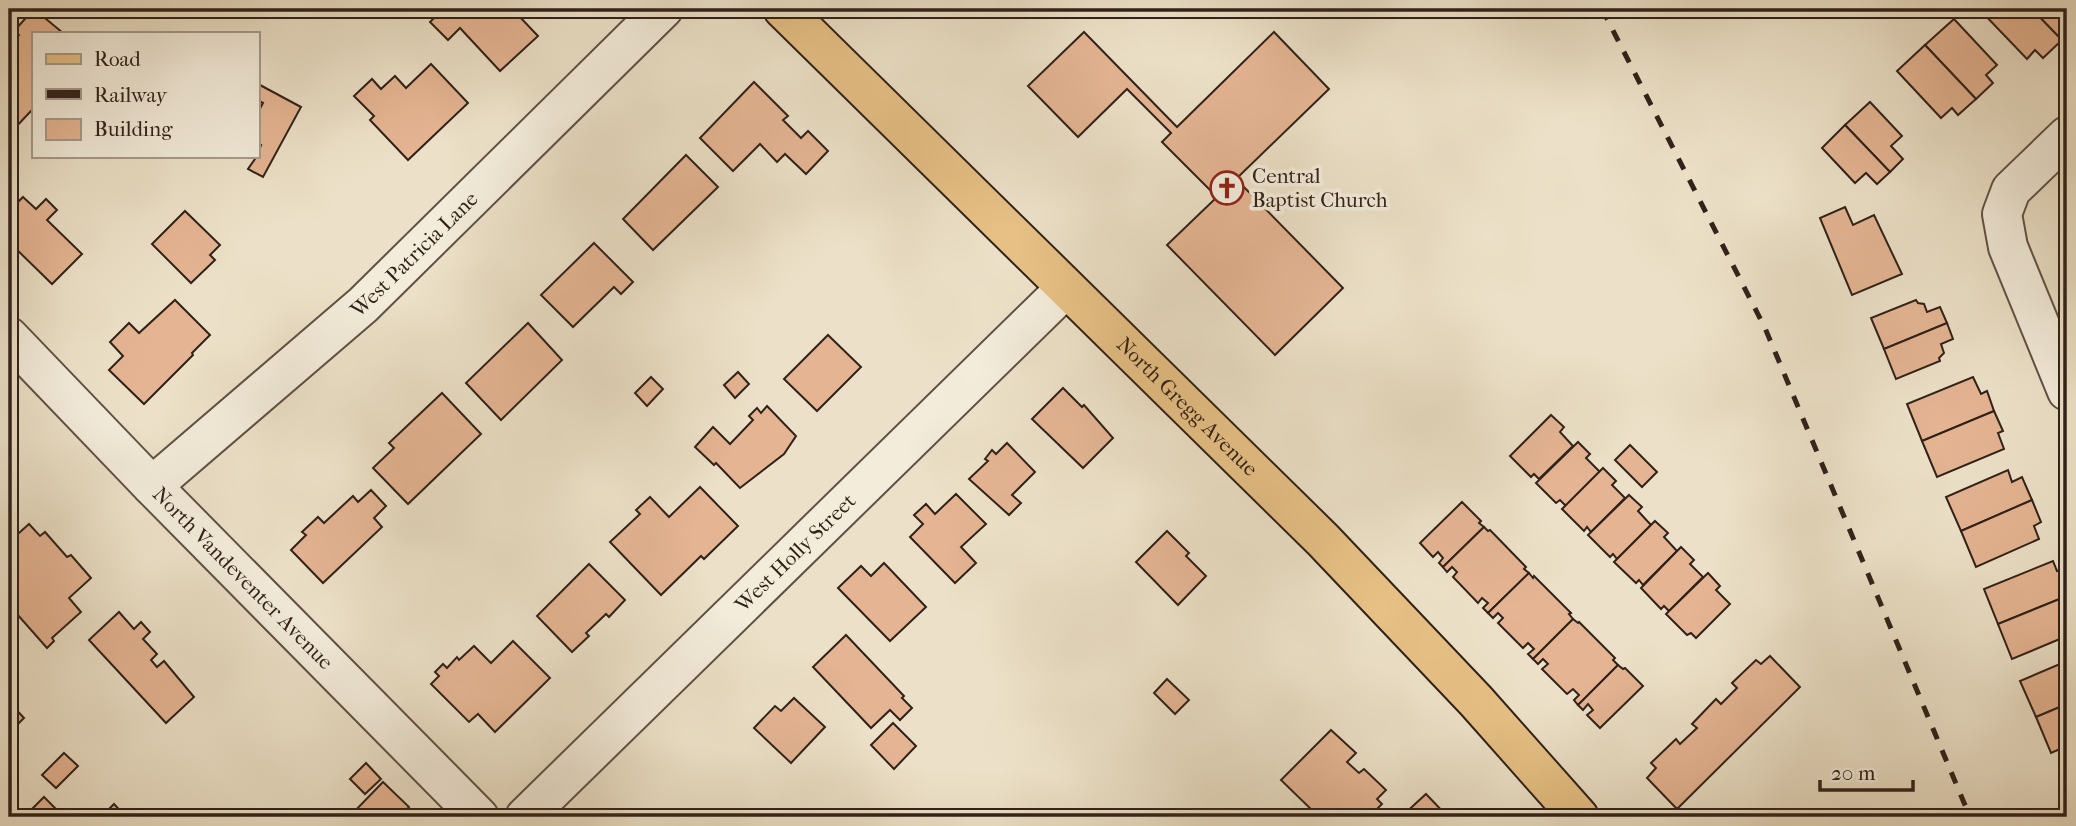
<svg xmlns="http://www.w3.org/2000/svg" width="2076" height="826" font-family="'IM FELL French Canon',serif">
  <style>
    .building { fill: #e5b593; stroke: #302119; stroke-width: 2 }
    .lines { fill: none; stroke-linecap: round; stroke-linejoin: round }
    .minor-casing { stroke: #5f5145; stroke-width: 42 }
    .major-casing { stroke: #302119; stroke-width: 42 }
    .minor { stroke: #f3ecdb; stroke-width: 38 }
    .major { stroke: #e6c084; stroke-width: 38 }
    .rail { stroke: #302119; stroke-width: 5; stroke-dasharray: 12 12; stroke-linecap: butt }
    .labels { text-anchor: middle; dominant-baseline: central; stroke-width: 7; stroke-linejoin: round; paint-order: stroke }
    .poi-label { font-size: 21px; fill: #302119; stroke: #f3ecdb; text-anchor: start }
    .street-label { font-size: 21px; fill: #302119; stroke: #f3ecdb }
  </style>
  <rect width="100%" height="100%" fill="#ece1c8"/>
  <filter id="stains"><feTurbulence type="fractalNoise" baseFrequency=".00286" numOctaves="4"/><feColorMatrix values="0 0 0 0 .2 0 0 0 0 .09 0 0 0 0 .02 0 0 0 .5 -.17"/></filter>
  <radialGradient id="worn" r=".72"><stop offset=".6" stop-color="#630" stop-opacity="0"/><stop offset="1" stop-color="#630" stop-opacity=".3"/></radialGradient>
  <g class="building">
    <path d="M34 9 63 33H33V113L31 111 13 130 9 126V46L19 35 14 31Z"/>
    <path d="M441 9H522L517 14 538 36 500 71 460 28 448 40 430 22 442 10Z"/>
    <path d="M1981 9H2032L2062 40 2043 58 2035 50 2027 59 1980 10Z"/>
    <path d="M2032 9H2067V35L2062 40Z"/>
    <path d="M1954 19 1997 65 1986 75 1993 83 1976 99 1925 45Z"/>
    <path d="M1084 32 1177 127 1274 32 1329 89 1236 179 1343 288 1275 355 1167 245 1217 197 1162 142 1171 133 1127 89 1078 137 1028 86Z"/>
    <path d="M1925 45 1976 99 1958 115 1952 108 1941 118 1897 71Z"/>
    <path d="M431 64 468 103 408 160 370 120 374 116 354 96 372 79 381 89 395 76 406 88Z"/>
    <path d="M754 82 788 116 783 120 801 138 808 131 828 151 806 174 785 154 777 162 760 144 733 171 700 138Z"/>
    <path d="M260 85 301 107 263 177 248 169 257 156 261 145 257 143V114L263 103 257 100V90Z"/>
    <path d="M1870 102 1902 136 1891 146 1903 159 1890 172 1845 125Z"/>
    <path d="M1845 125 1890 172 1877 184 1866 173 1855 183 1822 148Z"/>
    <path d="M686 155 718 187 653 250 623 219Z"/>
    <path d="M23 197 36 209 46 199 57 210 47 220 82 254 52 284 9 242V211Z"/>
    <path d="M1845 207 1853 225 1874 215 1902 274 1852 295 1820 218Z"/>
    <path d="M185 211 220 245 210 255 215 260 191 283 152 244Z"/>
    <path d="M594 243 633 282 621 294 614 287 573 327 541 295Z"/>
    <path d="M175 300 210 335 192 353 193 355 144 404 109 370 123 356 110 342 129 323 139 333Z"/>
    <path d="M1916 300 1918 303 1924 304 1927 312 1940 307 1947 323 1884 349 1871 318Z"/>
    <path d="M528 323 562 360 501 420 466 383Z"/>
    <path d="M1947 323 1953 339 1941 344 1944 353 1939 358 1940 361 1896 379 1884 349Z"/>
    <path d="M828 335 861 367 817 411 784 379Z"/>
    <path d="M738 372 749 384 735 398 724 385Z"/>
    <path d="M651 377 663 389 647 406 635 393Z"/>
    <path d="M1973 377 1981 394 1987 391 1994 411 1922 441 1907 404Z"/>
    <path d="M1063 388 1082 407 1084 405 1113 438 1083 468 1032 419Z"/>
    <path d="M442 393 481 434 408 504 373 468 394 448 389 443Z"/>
    <path d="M767 406 796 436 784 454 740 488 716 463 714 465 695 447 713 427 730 444 753 420 749 416 757 408 761 413Z"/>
    <path d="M1994 411 2003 431 1998 433 2004 449 1937 477 1922 441Z"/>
    <path d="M1551 415 1564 427 1560 432 1573 446 1539 479 1534 474 1531 477 1510 456Z"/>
    <path d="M1578 442 1590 454 1586 458 1600 472 1566 506 1560 500 1556 503 1536 483Z"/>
    <path d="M1007 443 1035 472 1012 495 1021 503 1009 515 969 479 988 461 985 459 992 450 996 454Z"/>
    <path d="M1630 445 1657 472 1642 487 1615 460Z"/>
    <path d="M1603 468 1616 481 1612 485 1625 498 1591 532 1587 527 1584 531 1562 509Z"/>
    <path d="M2008 470 2012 482 2022 477 2032 500 1961 531 1946 497Z"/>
    <path d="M700 487 738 526 704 559 701 556 661 595 610 542 640 514 636 510 650 497 669 517Z"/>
    <path d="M371 490 386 506 374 518 382 527 323 583 291 550 306 535 302 532 318 517 324 523 353 496 358 502Z"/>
    <path d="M956 494 986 524 961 547 976 563 955 583 910 537 923 524 914 515 926 504 935 514Z"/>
    <path d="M1629 495 1642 507 1638 511 1651 525 1617 559 1613 554 1610 557 1588 535Z"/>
    <path d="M2032 500 2041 522 2034 526 2039 539 1976 567 1961 531Z"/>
    <path d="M1462 502 1481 521 1479 523 1484 527 1443 567 1439 563 1443 558 1438 552 1433 557 1420 543Z"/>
    <path d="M1655 521 1668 533 1664 537 1677 551 1643 585 1639 580 1636 583 1614 562Z"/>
    <path d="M29 524 40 536 45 532 67 557 71 555 91 578 69 598 81 612 52 638 54 641 47 648 9 605V542Z"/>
    <path d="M1484 527 1488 531 1490 530 1526 567 1524 569 1529 573 1488 613 1483 608 1488 603 1482 598 1478 603 1453 577 1457 572 1452 567 1447 572 1443 567Z"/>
    <path d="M1167 531 1189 553 1186 556 1206 576 1178 605 1136 562Z"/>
    <path d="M1681 547 1694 560 1690 564 1703 577 1669 611 1664 606 1661 609 1641 588Z"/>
    <path d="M2053 561 2057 571 2061 570 2067 585V596L1998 624 1984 589Z"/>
    <path d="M884 563 926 607 890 641 838 588 861 566 871 576Z"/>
    <path d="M589 564 625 600 609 617 606 614 586 633 589 636 572 652 537 616Z"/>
    <path d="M1529 573 1533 578 1534 576 1571 613 1569 614 1573 619 1533 659 1528 654 1534 649 1528 643 1523 648 1498 623 1503 618 1498 613 1493 618 1488 613Z"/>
    <path d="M1708 573 1720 586 1716 590 1730 604 1696 638 1691 633 1687 635 1666 614Z"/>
    <path d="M2067 596V636L2012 659 1998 624Z"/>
    <path d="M119 612 134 629 141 622 150 632 143 639 157 654 151 660 157 667 164 661 194 697 166 723 89 640Z"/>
    <path d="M1573 619 1578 623 1579 622 1615 658 1613 660 1618 665 1578 705 1574 700 1579 695 1573 689 1567 694 1542 669 1548 664 1543 659 1538 664 1533 659Z"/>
    <path d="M846 635 904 696 902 698 912 708 900 720 890 710 871 728 813 667Z"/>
    <path d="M513 641 550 678 495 732 478 714 469 722 431 684 439 676 435 672 443 664 447 668 457 657 459 660 474 646 491 663Z"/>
    <path d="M1770 656 1800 687 1677 809 1647 778 1656 768 1651 763 1676 739 1680 744 1697 728 1692 724 1716 699 1721 704 1737 688 1732 683 1756 660 1761 664Z"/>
    <path d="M2067 661V704L2036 717 2020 681Z"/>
    <path d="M1618 665 1623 669 1625 668 1643 686 1600 728 1587 715 1593 710 1588 704 1583 710 1578 705Z"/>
    <path d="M1167 679 1189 700 1175 714 1154 693Z"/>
    <path d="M794 698 825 727 791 763 754 728 775 706 781 711Z"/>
    <path d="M11 704 24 718 9 733V706Z"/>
    <path d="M2067 704V746L2051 753 2036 717Z"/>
    <path d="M893 723 916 746 894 769 871 745Z"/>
    <path d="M1331 730 1356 753 1347 762 1359 773 1364 769 1386 790 1377 799 1382 804 1377 809 1382 814 1378 817H1319L1281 780Z"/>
    <path d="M64 753 78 766 56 788 42 775Z"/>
    <path d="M366 763 381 779 365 794 350 779Z"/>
    <path d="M383 782 409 807 400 817H349Z"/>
    <path d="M1426 794 1448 817H1401Z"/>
    <path d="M44 797 56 809 49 817H16L20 813 24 817Z"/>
    <path d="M114 804 126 817H101Z"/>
  </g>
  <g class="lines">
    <defs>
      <g id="minor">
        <path d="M2067 136 2011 190 2002 214 2008 247 2067 391"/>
        <path id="s1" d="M9 337 152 486 479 817"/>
        <path id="s2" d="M152 486 363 305 663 9"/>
        <path id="s3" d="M525 817 1066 288"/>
      </g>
      <g id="major">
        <path id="s4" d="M783 9 1323 540 1476 701 1579 817"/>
      </g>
    </defs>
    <use href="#minor" class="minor-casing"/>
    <use href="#major" class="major-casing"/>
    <use href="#minor" class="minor"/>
    <use href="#major" class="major"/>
    <path class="rail" d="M1602 9 1765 328 1970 817"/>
  </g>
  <defs>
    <symbol id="church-ring" viewBox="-11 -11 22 22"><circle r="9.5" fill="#f3ecdb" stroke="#8f2418" stroke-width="1.5"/><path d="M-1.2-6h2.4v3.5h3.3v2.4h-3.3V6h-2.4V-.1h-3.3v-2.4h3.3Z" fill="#8f2418"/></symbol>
  </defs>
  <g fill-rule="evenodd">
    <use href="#church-ring" x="1208" y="169" width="38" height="38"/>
  </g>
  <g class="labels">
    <g class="poi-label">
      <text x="1252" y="176">Central<tspan x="1252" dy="24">Baptist Church</tspan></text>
    </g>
    <g class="street-label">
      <text stroke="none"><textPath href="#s2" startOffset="350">West Patricia Lane</textPath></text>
      <text stroke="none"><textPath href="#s4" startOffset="567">North Gregg Avenue</textPath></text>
      <text stroke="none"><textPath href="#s3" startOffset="378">West Holly Street</textPath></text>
      <text stroke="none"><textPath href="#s1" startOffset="336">North Vandeventer Avenue</textPath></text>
    </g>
  </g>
  <rect width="2076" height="826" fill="none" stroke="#ece1c8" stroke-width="35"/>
  <rect x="10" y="10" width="2055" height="805" fill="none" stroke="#302119" stroke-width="3.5"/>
  <rect x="18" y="18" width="2041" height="791" fill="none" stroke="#302119" stroke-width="2"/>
  <rect x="32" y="32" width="228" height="126" fill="#f3ecdb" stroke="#a59b8d" stroke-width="2"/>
  <rect x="46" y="54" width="35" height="10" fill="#e6c084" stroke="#a59b8d" stroke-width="2"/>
  <text x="94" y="66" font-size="21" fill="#302119">Road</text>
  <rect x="46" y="89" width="35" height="10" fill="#302119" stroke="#a59b8d" stroke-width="2"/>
  <text x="94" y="102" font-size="21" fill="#302119">Railway</text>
  <rect x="46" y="119" width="35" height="21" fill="#e5b593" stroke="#a59b8d" stroke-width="2"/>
  <text x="94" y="136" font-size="21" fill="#302119">Building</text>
  <path d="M1820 780v10h93v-10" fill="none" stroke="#302119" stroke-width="3.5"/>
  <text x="1831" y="780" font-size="21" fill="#302119" stroke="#f3ecdb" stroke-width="5" paint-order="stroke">20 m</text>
  <rect width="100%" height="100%" filter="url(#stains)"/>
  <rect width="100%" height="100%" fill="url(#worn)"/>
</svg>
